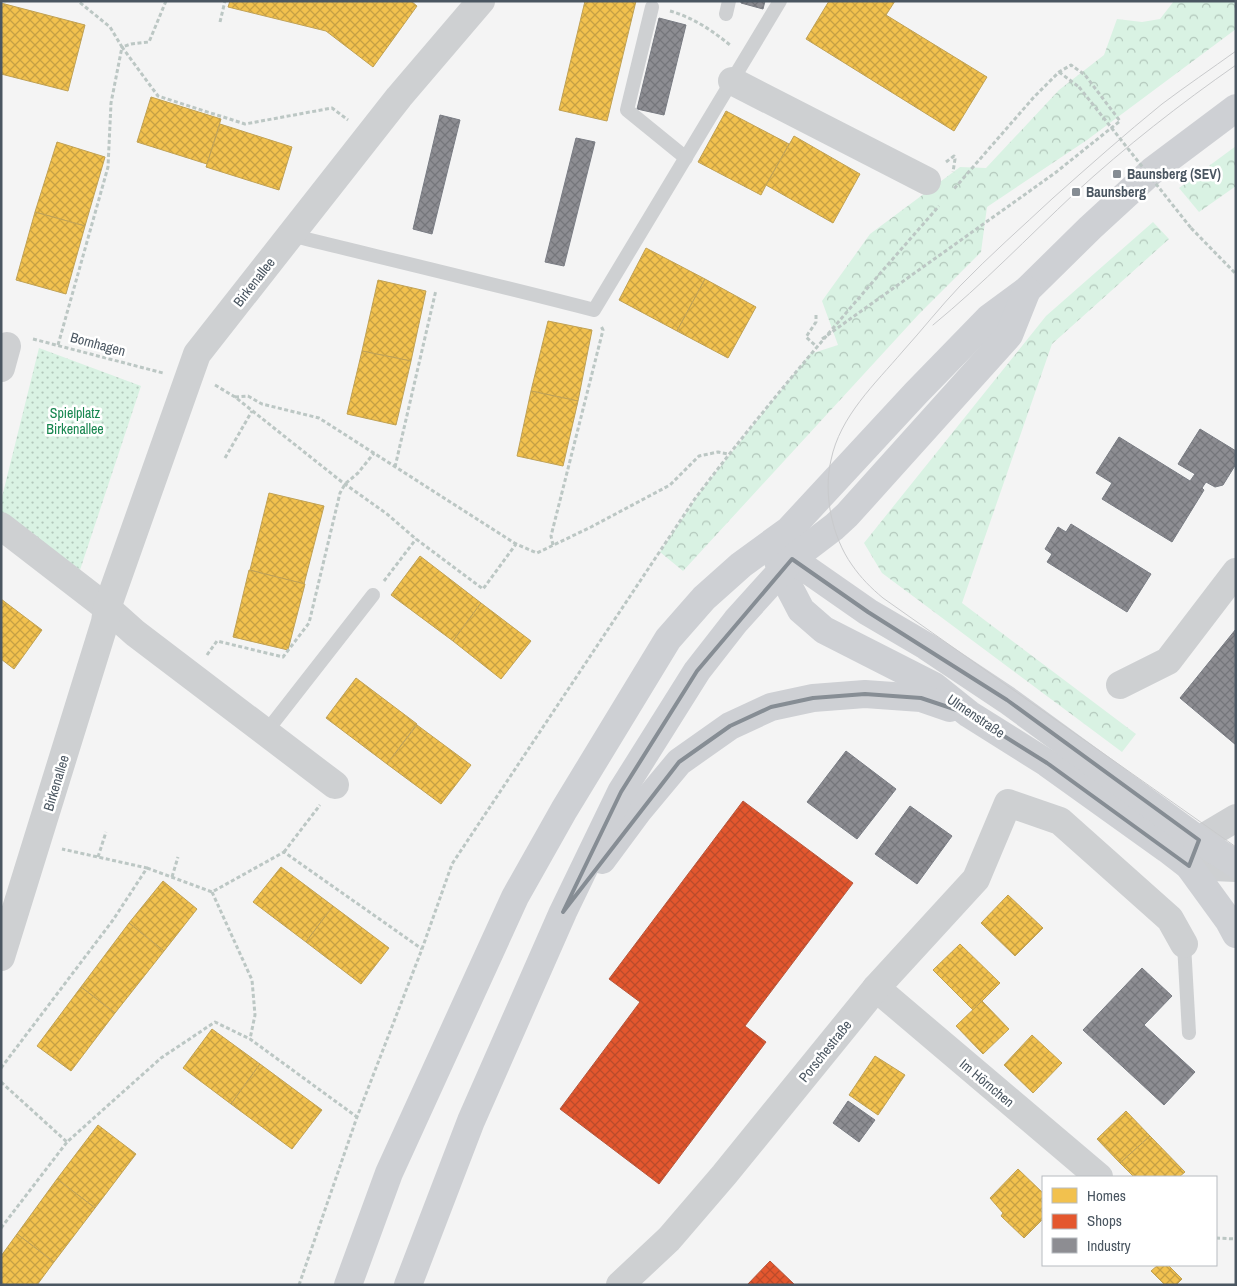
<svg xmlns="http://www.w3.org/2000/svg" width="1237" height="1286" font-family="'Archivo Narrow',sans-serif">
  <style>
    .forest { fill: url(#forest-crowns) }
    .park { fill: url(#park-dots) }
    .homes { fill: url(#homes-cross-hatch); stroke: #c0a154 }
    .shops { fill: url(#shops-cross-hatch); stroke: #b6573d }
    .industry { fill: url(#industry-cross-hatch); stroke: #797c83 }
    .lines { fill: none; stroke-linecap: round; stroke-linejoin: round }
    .path { stroke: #bcc7c4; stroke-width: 3; stroke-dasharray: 4 2.5; stroke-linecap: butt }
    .service { stroke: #ced0d2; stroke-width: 14 }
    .minor { stroke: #ced0d2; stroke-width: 28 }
    .secondary { stroke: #ced0d4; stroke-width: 28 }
    .tram { stroke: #c9cacc; stroke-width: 1 }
    .path-bridge { stroke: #bcc7c4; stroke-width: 3; stroke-dasharray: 4 2.5; stroke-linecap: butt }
    .marked { fill: none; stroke: #868d94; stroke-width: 4; stroke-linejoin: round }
    .poi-dot { fill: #868d94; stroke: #fff; stroke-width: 2 }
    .labels { text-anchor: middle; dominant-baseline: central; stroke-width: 5; stroke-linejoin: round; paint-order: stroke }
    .poi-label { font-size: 14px; font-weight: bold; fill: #4a5661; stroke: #fff; text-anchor: start }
    .street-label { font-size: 14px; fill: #4a5661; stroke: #fff }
    .park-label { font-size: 14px; fill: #17864f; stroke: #fff }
  </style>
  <defs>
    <pattern id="forest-crowns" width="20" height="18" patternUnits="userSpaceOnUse" patternTransform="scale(1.25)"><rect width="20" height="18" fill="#d9f2e3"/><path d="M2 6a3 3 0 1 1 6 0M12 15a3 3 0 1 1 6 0" fill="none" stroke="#b2c7bb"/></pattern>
    <pattern id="park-dots" width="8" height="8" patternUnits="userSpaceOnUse" patternTransform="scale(1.25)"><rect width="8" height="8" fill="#d9f2e3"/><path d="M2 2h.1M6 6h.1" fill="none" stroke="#b2c7bb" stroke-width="1.8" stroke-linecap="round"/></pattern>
    <pattern id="homes-cross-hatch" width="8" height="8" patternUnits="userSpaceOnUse" patternTransform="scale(1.25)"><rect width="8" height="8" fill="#f2c14e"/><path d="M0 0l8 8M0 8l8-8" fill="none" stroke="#c6a044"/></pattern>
    <pattern id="shops-cross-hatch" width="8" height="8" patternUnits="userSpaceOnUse" patternTransform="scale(1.25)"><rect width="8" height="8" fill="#e4572e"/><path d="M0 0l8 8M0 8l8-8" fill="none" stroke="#bb4b2b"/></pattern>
    <pattern id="industry-cross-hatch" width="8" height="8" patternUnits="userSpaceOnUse" patternTransform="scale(1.25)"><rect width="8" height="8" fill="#8d8d92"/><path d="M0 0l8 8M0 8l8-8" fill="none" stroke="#75767b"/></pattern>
  </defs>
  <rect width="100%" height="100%" fill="#f4f4f4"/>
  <g class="forest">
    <path d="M1174 1H1236V29L1087 140 987 207 981 252 919 314 683 571 660 552 701 491 810 354 838 345 822 301 870 234 960 167 986 168 1059 90 1104 55 1117 19 1142 22 1160 19Z"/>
    <path d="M1236 146V186L1199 212 1179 188Z"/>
    <path d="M1153 222 1169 239 1052 344 962 603 1136 734 1122 752 882 573 864 543 1046 316Z"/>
  </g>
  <path class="park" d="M39 348 141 386 80 570 1 515V501Z"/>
  <g class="homes">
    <path d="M230 1H411L417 6 373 67 326 31 228 7Z"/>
    <path d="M585 1H636L607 121 559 110Z"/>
    <path d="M829 1H895L886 15 987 77 954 131 806 39Z"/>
    <path d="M1 3 85 25 68 91 1 74Z"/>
    <path d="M151 97 221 119 207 164 137 142Z"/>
    <path d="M726 111 789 144 766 185 761 195 698 162Z"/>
    <path d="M220 124 292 147 279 190 206 167Z"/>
    <path d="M794 136 860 174 833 223 766 185Z"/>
    <path d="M57 142 105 157 85 226 35 212Z"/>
    <path d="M35 212 85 226 66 294 16 280Z"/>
    <path d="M646 248 705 279 677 331 619 300Z"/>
    <path d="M705 279 756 307 728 358 677 331Z"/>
    <path d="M378 280 426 291 411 361 362 351Z"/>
    <path d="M548 321 592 330 578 401 531 391Z"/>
    <path d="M362 351 411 361 396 425 347 414Z"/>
    <path d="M531 391 578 401 563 466 517 456Z"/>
    <path d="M269 493 324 506 304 584 250 570Z"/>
    <path d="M420 556 481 603 453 641 391 595Z"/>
    <path d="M249 570 305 584 288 650 233 637Z"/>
    <path d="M1 599 42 630 14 669 1 659Z"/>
    <path d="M481 603 531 641 501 679 453 641Z"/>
    <path d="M356 678 417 724 387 764 326 718Z"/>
    <path d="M417 725 471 765 441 804 387 764Z"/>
    <path d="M281 867 333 906 306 942 253 902Z"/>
    <path d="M163 881 197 909 164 951 129 923Z"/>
    <path d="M1008 895 1043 928 1015 956 981 923Z"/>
    <path d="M333 906 389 948 361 984 306 942Z"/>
    <path d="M129 923 164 951 115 1013 81 987Z"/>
    <path d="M960 944 1000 983 973 1010 933 970Z"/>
    <path d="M81 987 115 1013 71 1071 37 1046Z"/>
    <path d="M982 1001 1009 1029 983 1054 956 1026Z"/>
    <path d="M212 1029 260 1064 231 1104 183 1068Z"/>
    <path d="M1032 1035 1062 1063 1033 1093 1004 1065Z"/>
    <path d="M875 1056 905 1075 878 1115 849 1095Z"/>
    <path d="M260 1064 322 1110 292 1149 231 1104Z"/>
    <path d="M1126 1111 1150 1136 1120 1163 1097 1139Z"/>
    <path d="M98 1125 136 1154 95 1208 57 1179Z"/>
    <path d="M1150 1136 1185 1172 1179 1177H1134L1120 1163Z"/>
    <path d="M1018 1169 1043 1193V1219L1024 1238 1001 1216 1003 1213 990 1198Z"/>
    <path d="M57 1179 95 1208 54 1262 17 1234Z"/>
    <path d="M17 1234 54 1262 37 1285H1V1256Z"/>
    <path d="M1158 1265H1168L1182 1279 1176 1285H1165L1151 1271Z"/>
  </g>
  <g class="shops">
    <path d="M743 801 853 883 745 1026 766 1042 659 1184 560 1109 640 1002 609 979Z"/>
    <path d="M770 1261 795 1285H747Z"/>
  </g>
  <g class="industry">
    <path d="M741 1H765L763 9 741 3Z"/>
    <path d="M659 18 686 25 664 115 637 109Z"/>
    <path d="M440 115 460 120 432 234 413 229Z"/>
    <path d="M576 138 595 142 564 266 545 262Z"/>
    <path d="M1200 429 1236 451V464L1223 485 1215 487 1206 482 1202 488 1204 490 1172 542 1102 499 1112 483 1096 473 1119 437 1190 481 1195 474 1178 464Z"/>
    <path d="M1071 524 1151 574 1127 612 1047 562 1052 554 1045 549 1058 527 1066 532Z"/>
    <path d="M1236 629V745L1180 698Z"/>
    <path d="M846 751 896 789 857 839 807 802Z"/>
    <path d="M910 806 952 836 917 884 875 854Z"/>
    <path d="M1142 968 1172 996 1144 1025 1195 1072 1164 1105 1083 1030Z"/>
    <path d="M848 1101 875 1120 859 1142 833 1123Z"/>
  </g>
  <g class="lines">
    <g class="path">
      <path d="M166 1 149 42 131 44 122 47 158 96 245 124 332 108 348 120"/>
      <path d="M670 11C692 17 713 31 730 45"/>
      <path d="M220 22 225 1"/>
      <path d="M1059 72 1079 87"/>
      <path d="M946 162 954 156 955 159 953 172"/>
      <path d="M1191 228 1236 274"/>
      <path d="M816 315V322L806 337 816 346"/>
      <path d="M33 339 163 373"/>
      <path d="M822 339 1055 173 1120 121 1085 75 1071 65 1059 72 1034 97 953 190"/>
      <path d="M58 345 108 167 111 103 122 47 110 27 78 1"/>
      <path d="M215 385 235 397 342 482 387 514 416 539 483 589 516 544 537 553 591 527 670 485 699 456 718 452 728 454"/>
      <path d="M235 397 248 396 262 404 319 418 516 544"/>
      <path d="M225 458 252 411"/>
      <path d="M395 467 436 290"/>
      <path d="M553 545 551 536 603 330 601 326"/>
      <path d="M384 581 416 539"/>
      <path d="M207 655 217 641 283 657 309 623 340 493 345 484 358 473 374 453"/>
      <path d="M284 852 320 805"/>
      <path d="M98 857 106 832"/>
      <path d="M147 868 212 892 284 852 422 949"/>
      <path d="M172 877 178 857"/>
      <path d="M212 892 252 980 255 1015 250 1039"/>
      <path d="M1 1068 113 920 147 868 62 849"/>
      <path d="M1 1082 67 1142 161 1058 215 1022 250 1039 357 1117"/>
      <path d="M1 1228 67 1142"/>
      <path d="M1216 1238 1236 1239"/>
      <path d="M299 1285 357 1117 422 949 452 864 694 500C771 398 855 302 939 206"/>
    </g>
    <g class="service">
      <path d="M652 7 627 110 686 158"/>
      <path d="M726 14 729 1"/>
      <path d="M290 235C392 260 493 284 594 310L780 1"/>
      <path d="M266 732 373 595"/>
      <path d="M1184 944 1189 1033"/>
    </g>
    <g class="minor">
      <path d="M732 81 927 181"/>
      <path d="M1 368 7 346"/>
      <path d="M1 526 107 608 135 633 335 785"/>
      <path d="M1120 685 1168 661 1236 572"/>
      <path d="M1236 818 1199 840 1189 866 1236 868"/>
      <path d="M1 957 105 622 107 608 197 354 399 97 481 1"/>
      <path d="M876 988 1099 1177"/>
      <path d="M620 1285 669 1239 724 1175 876 988 976 879 1008 803 1060 821 1170 919 1184 944"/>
    </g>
    <g class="secondary">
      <path d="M791 553 789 587 801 610 824 630 934 686 969 714 1047 763 1167 849 1189 866 1229 921 1236 934"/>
      <path d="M778 561 792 559 868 612 926 646 1007 700 1199 840 1236 864"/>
      <path d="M602 860 639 810 679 762 730 726 771 707 813 698 865 694 921 698 950 708"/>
      <path d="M348 1285 389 1173 515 897 564 810 668 639 704 598 741 565 789 530 916 393 989 318 1027 290 1090 228 1152 171 1236 108"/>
      <path d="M408 1285 471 1121 563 912 621 792 697 671 736 621 792 559 834 527 847 515 1009 335 1027 290"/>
    </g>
    <g class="tram">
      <path d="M1236 51C1211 69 1186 86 1162 104 1125 134 1089 166 1053 198 1022 227 990 255 960 286 940 307 922 330 903 351 875 384 840 416 831 460 823 494 832 537 852 565 861 578 871 588 883 598L1236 847"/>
      <path d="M933 325C983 284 1028 237 1075 193 1125 147 1180 104 1236 65"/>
    </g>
    <path class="path-bridge" d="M1079 87 1191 228"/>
  </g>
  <path class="marked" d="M792 559 868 612 1007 700 1199 840 1189 866 1047 763 969 714 921 698 865 694 813 698 771 707 730 726 679 762 563 912 621 792 697 671Z"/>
  <g class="poi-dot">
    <rect x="1112" y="169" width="10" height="10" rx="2.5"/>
    <rect x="1071" y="187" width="10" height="10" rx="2.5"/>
  </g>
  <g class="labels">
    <g class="poi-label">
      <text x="1127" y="174">Baunsberg (SEV)</text>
      <text x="1086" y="192">Baunsberg</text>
    </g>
    <g class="street-label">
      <text transform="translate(254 282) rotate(-52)">Birkenallee</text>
      <text transform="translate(98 344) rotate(15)">Bornhagen</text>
      <text transform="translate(976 716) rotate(34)">Ulmenstraße</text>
      <text transform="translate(56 783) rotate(-73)">Birkenallee</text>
      <text transform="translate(825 1051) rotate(-51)">Porschestraße</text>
      <text transform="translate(987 1083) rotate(40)">Im Hörnchen</text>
    </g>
    <g class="park-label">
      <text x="75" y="413">Spielplatz<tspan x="75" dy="16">Birkenallee</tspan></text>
    </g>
  </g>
  <rect width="1237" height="1286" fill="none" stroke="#4a5661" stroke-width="5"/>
  <rect x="1042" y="1176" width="175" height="90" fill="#ffffff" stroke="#b7bbc0"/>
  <rect x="1052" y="1188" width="25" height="15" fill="#f2c14e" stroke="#b7bbc0"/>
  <text x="1087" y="1201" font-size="15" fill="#4a5661">Homes</text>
  <rect x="1052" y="1214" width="25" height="15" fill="#e4572e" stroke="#b7bbc0"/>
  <text x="1087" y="1226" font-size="15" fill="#4a5661">Shops</text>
  <rect x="1052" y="1238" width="25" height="15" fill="#8d8d92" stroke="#b7bbc0"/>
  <text x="1087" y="1251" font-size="15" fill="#4a5661">Industry</text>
</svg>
